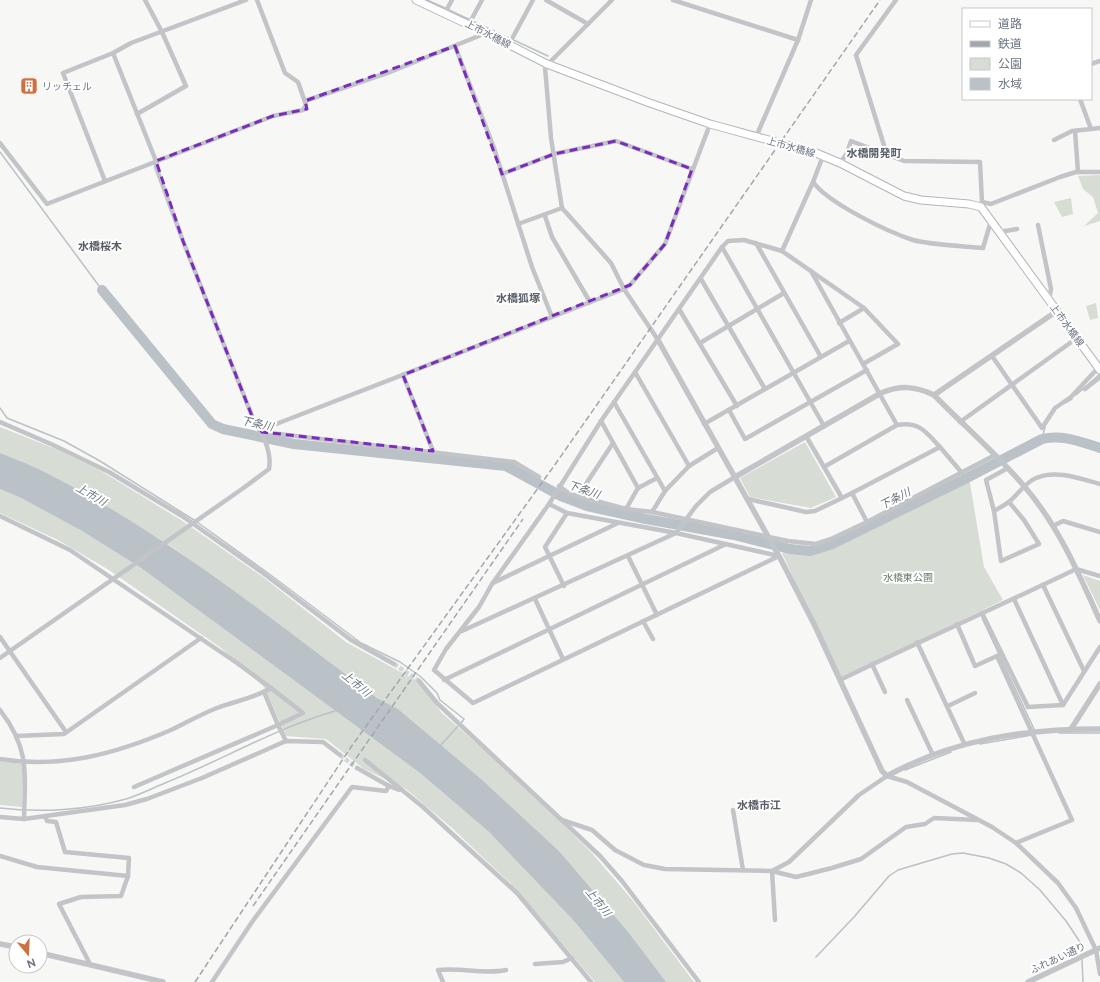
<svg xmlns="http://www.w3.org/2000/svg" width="1100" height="982" font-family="Raleway,'Noto Sans JP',sans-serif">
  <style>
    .green { fill: #d7dcd5 }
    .water { fill: #bac1c7 }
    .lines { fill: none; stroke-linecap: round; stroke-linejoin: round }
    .stream { stroke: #bac1c7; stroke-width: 1.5 }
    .river { stroke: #bac1c7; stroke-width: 10 }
    .minor-tunnel { stroke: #d4d6d8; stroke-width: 4.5; stroke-dasharray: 4.5 2; stroke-linecap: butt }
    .secondary-casing { stroke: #b2b6ba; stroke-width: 9 }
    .minor { stroke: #c2c4c8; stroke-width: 4.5 }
    .tertiary { stroke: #c2c4c8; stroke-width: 5.5 }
    .secondary { stroke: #fff; stroke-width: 7 }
    .rail { stroke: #a3a7ad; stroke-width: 1.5; stroke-dasharray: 6 3; stroke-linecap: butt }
    .marked { fill: none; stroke: #7b2cbf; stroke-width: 3; stroke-dasharray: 8 5; stroke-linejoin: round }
    .labels { text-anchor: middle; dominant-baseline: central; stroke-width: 4; stroke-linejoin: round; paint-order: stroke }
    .street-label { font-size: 10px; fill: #6b7582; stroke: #fff }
    .poi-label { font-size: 10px; fill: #6b7582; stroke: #fff; text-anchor: start }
    .park-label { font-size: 10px; fill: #6a7a69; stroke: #fff }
    .neighbourhood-label { font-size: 11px; font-weight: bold; fill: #585f68; stroke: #fff }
    .water-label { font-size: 11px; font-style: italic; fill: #67757e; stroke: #fff }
  </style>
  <rect width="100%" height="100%" fill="#f7f7f5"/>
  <g class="green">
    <path d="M1100 175V221L1084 226 1098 213 1093 197 1083 189 1078 176Z"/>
    <path d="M1071 198 1073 214 1062 217 1054 202Z"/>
    <path d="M1096 303 1098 318 1090 320 1086 306Z"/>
    <path d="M0 427 56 449 101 471 181 520 263 577 346 642 417 681 442 713 514 776 591 852 634 902 694 982H666L608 909 560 852 441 745 398 709 377 698 171 546 100 502 0 453Z"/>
    <path d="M805 442 836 497 811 508 750 497 740 478Z"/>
    <path d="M969 477 984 567 1003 600 840 680 782 553 790 549 810 551 830 545Z"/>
    <path d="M0 489 21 498 82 531 141 568 420 773 489 832 574 921 624 982H595L510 883 452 828 406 789 364 769 326 739 286 736 264 687 221 648 109 570 58 540 0 513Z"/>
    <path d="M1083 575 1100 581V610Z"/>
    <path d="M0 761 23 764 22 807 0 805Z"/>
  </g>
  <path class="water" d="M0 453C17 460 34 466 50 475 168 535 271 619 377 698L398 709 441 745 482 780 560 852 628 932 666 982H624L574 921 489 832 420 773 141 568 82 531 21 498 0 489Z"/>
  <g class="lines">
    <g class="stream">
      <path d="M427 0 445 8"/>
      <path d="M449 10 548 56"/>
      <path d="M0 152 102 290"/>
      <path d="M1076 395 1100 374"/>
      <path d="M1065 403 1072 399"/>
      <path d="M0 408 7 418 64 441 100 461 194 520"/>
      <path d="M1042 439 1045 427"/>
      <path d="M197 522 272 576 361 643 400 662 421 677 437 693 440 700 464 719 461 723"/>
      <path d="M982 618 1035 731"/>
      <path d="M1059 733H1100"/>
      <path d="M980 744 1032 735"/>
      <path d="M441 745 458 726"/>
      <path d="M905 770 951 752"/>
      <path d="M0 808C41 813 87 810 126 799 139 795 153 788 165 783 222 760 276 728 335 711"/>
      <path d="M816 957 854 917 889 876 898 870 952 854 963 853 989 858 1006 864 1021 873 1040 890 1066 921 1082 945V955"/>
      <path d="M1082 959 1083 982"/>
    </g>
    <path class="river" d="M102 290 212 424 223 429 294 444 506 466 561 496 587 506 646 519 734 535 790 549 810 551 830 545 963 480 1042 439C1063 434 1081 442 1100 448"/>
    <g class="minor-tunnel">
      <path d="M394 664 419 681"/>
      <path d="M340 755 357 768"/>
    </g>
    <defs>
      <path id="secondary" d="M416 0 486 33 547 64 647 102 710 124 816 153 840 163 904 196 921 200 969 204 981 207 1100 370"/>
    </defs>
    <use href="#secondary" class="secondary-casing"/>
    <g class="minor">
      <path d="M546 0 588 24"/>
      <path d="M612 0 545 67 551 138 562 208 611 263 624 289 658 340"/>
      <path d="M673 0 798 40"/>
      <path d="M445 13 452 0"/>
      <path d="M469 24 482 0"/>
      <path d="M513 37 533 0"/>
      <path d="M455 46 494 148 532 267 552 317"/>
      <path d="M1091 64 1100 61"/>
      <path d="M1080 99 1091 129 1100 128"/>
      <path d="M305 101 390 72 486 33"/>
      <path d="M137 114 186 86 162 32 145 0"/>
      <path d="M1075 131 1078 172"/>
      <path d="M756 137 798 40 811 0"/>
      <path d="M1054 140 1072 131 1091 129"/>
      <path d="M0 143 47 204 273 116 303 110 306 105 298 82 285 73 257 0"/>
      <path d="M887 155 856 55 896 0"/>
      <path d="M823 156 813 182C828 203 888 232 913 240 931 245 964 246 983 248L991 221"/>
      <path d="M840 163 847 153 851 141 904 161 980 162 982 202 981 207"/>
      <path d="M502 174 554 154 616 141 692 169"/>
      <path d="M105 181 63 73 113 53 131 43 246 0"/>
      <path d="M982 202 991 204 1060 177 1076 172H1100"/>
      <path d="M545 216 552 237 590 302"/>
      <path d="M518 224 562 208"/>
      <path d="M1038 225 1051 289 1049 300"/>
      <path d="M999 232 1017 229"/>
      <path d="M756 243 821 357"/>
      <path d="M722 247 824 426"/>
      <path d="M782 251 813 182"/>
      <path d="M811 271 897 425"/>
      <path d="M701 279 765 389"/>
      <path d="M679 309 737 406"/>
      <path d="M839 323 864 308"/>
      <path d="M700 343 784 293"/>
      <path d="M992 356 1042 428 1055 408 1071 397 1098 368"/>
      <path d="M635 372 689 466"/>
      <path d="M403 375 433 451"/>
      <path d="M1085 389 1100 377"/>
      <path d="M614 402 665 491"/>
      <path d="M729 410 745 439 867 370"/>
      <path d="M601 421 638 488"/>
      <path d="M0 422 51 444 109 472 182 516 263 573 351 640 394 664"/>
      <path d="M960 422 1077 338"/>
      <path d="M704 424 849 341"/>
      <path d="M262 432 271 426 624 289 630 285 665 244 710 124"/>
      <path d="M262 432 514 462 539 477"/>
      <path d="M806 436 842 498 852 493 867 522"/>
      <path d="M824 467 897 425C919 421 926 432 940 447"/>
      <path d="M1008 468 986 480 994 511C999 508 1005 505 1010 501 1018 494 1026 482 1036 478 1056 469 1081 479 1100 484"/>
      <path d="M559 486 570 494 626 509 652 512 788 541 816 544 831 539 867 522 995 455"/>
      <path d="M852 493 940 447 962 473"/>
      <path d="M578 496 613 443"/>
      <path d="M748 499 806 512 815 511 842 498"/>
      <path d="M549 504 567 513 676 533 779 556"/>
      <path d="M626 509 638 488 657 478"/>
      <path d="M994 511 1001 561 1039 544 1024 520 1009 502"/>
      <path d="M652 512 665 491 689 466 718 448"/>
      <path d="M0 516 70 550 237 663 271 688C255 698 235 701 217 708 201 714 186 723 171 730 115 754 60 769 0 759"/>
      <path d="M1053 526 1063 521 1100 532"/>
      <path d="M628 556 657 615"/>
      <path d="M779 556 473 703 434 670 446 649 479 607 492 584 549 504 601 421 722 247 728 241 744 240 782 251 864 308 898 344 863 364"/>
      <path d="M493 583 618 523"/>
      <path d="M1043 585 1084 671"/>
      <path d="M564 586 545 547 567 513"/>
      <path d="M535 599 563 659"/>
      <path d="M1014 599 1063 705"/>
      <path d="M982 613 1002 654 997 656 1072 820 1016 843"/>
      <path d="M643 621 653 639"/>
      <path d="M957 624 975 666 997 656"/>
      <path d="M462 631 676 533 696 506 710 492 735 477"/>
      <path d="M0 637 66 732"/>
      <path d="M917 642 964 743"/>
      <path d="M1002 654 1028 707 1063 705"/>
      <path d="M0 658 242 489 269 469C272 453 263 433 254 421L183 241 156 167V161L113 53"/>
      <path d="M872 664 885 692"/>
      <path d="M444 680 726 544"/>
      <path d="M840 680C918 642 998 607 1076 569L1100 576"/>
      <path d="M419 681 437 703 600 856 622 881 699 982"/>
      <path d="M271 688 303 713 278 725 286 741"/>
      <path d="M907 700 933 755"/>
      <path d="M1063 705 1100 647"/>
      <path d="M948 706 975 693"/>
      <path d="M0 710C30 749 25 773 24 819"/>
      <path d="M16 736 64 734 201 638"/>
      <path d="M365 760 423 807 517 893 591 982"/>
      <path d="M357 768 389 786 399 790"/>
      <path d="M134 787 278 725 264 692"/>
      <path d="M733 810 743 870"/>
      <path d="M45 816 47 821 56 822 65 852 129 858 128 876 121 896 81 897 59 904 90 964"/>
      <path d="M0 817 24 819 125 805 147 799 202 778 286 741 323 742 340 755"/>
      <path d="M562 820 592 830 615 850 644 865 665 869 772 871 789 862 859 795 887 776 907 782 992 827 1016 843 1058 883 1076 908 1096 950 1100 974"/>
      <path d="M0 856 37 867 128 876"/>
      <path d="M775 920 772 871 796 877 832 868 861 859 906 827 925 824 934 818 977 820"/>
      <path d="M535 964 563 962 572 958"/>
      <path d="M212 982 252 922 352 787 386 791 389 786"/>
      <path d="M443 982 438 970C461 967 483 975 506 970"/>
    </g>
    <g class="tertiary">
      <path d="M658 340 779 556 815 626 882 771 887 776C954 739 1024 729 1100 729"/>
      <path d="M934 395 1057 311"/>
      <path d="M735 477 881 393C900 385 915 386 934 395 964 426 996 453 1024 486 1058 525 1079 574 1100 621"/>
      <path d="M1071 729 1100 684"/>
      <path d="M0 944 16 947"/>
      <path d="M40 953 163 982"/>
      <path d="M1028 982 1100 948"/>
    </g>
    <use href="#secondary" class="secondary"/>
    <g class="rail">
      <path d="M253 906 523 519"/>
      <path d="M195 982 351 747 554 466 880 0"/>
    </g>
  </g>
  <path class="marked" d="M455 46 502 174 554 154 616 141 692 169 665 244 630 285 403 375 433 451 262 432 254 421 183 241 156 161 273 116 307 109 305 101Z"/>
  <defs>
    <symbol id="building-square" viewBox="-11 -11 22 22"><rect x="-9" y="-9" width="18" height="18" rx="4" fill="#cc7141" stroke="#fff"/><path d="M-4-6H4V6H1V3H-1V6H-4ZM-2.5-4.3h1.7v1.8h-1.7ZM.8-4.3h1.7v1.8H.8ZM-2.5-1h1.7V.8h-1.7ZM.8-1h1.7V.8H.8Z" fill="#fff"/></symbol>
  </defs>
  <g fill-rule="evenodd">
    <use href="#building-square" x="19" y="76" width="20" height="20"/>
  </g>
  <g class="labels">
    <g class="street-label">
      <text transform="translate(488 34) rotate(27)">上市水橋線</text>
      <text transform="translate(791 147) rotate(16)">上市水橋線</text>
      <text transform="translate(1067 325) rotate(54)">上市水橋線</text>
      <text transform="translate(1058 958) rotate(-25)">ふれあい通り</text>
    </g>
    <g class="poi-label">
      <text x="42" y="86">リッチェル</text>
    </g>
    <g class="park-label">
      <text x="908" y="577">水橋東公園</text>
    </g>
    <g class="neighbourhood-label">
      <text x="874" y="153">水橋開発町</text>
      <text x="100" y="246">水橋桜木</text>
      <text x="518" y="298">水橋狐塚</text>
      <text x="759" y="805">水橋市江</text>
    </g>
    <g class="water-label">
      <text transform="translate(257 424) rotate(12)">下条川</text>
      <text transform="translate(584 490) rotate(19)">下条川</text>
      <text transform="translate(91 495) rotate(30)">上市川</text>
      <text transform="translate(895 499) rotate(-27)">下条川</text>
      <text transform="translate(356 684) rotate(39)">上市川</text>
      <text transform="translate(598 902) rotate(51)">上市川</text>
    </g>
  </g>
  <rect x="962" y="8" width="130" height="92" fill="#ffffff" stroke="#c4c8cd"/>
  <rect x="970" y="21" width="20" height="6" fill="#ffffff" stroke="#c4c8cd"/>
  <text x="998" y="28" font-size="12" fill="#6b7582">道路</text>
  <rect x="970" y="41" width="20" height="6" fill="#a3a7ad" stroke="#c4c8cd"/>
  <text x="998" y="48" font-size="12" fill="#6b7582">鉄道</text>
  <rect x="970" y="58" width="20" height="12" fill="#d7dcd5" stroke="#c4c8cd"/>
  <text x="998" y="68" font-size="12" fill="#6b7582">公園</text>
  <rect x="970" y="78" width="20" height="12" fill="#bac1c7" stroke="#c4c8cd"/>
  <text x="998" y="88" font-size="12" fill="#6b7582">水域</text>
  <g transform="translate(28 954) rotate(161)"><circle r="19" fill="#ffffff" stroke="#c4c8cd"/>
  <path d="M0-3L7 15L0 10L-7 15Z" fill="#cc7141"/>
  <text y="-6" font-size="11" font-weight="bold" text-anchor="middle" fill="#6b7582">N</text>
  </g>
</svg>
